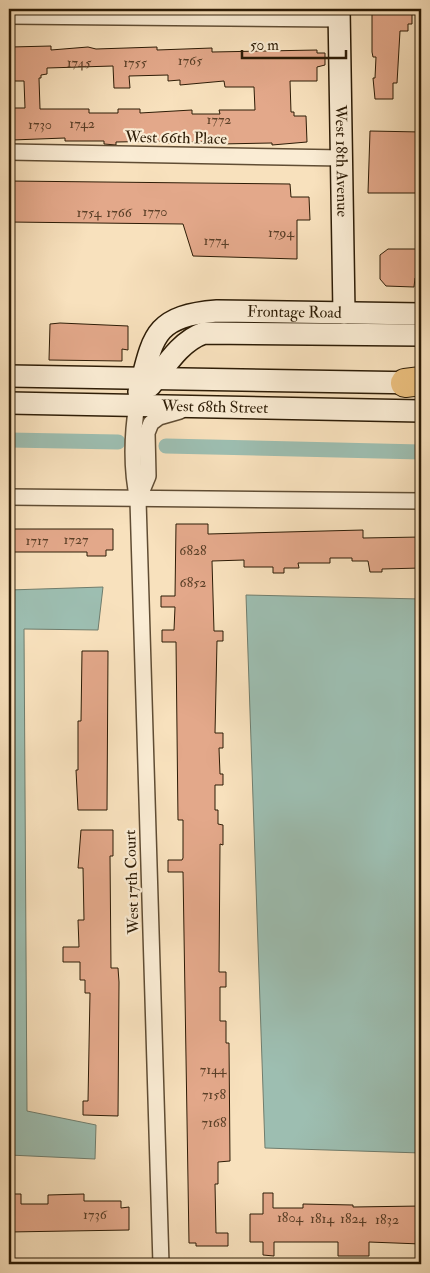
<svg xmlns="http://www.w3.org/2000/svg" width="430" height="1273" font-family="'IM FELL Double Pica',serif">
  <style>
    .water { fill: #9dbeb1; stroke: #707d6d }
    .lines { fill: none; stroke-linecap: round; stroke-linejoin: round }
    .canal { stroke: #9dbeb1; stroke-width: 15 }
    .building { fill: #e3a88a; stroke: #2d1c06; fill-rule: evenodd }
    .street-casing { stroke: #604d34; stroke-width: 18 }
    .secondary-casing { stroke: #2d1c06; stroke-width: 24 }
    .highway-casing { stroke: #2d1c06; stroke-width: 30 }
    .street { stroke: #faecd4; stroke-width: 15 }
    .secondary { stroke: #faecd4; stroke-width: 21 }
    .highway { stroke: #ecc07e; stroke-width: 28 }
    .labels { text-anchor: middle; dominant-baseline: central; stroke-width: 4.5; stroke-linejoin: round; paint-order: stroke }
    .number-label { font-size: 14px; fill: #5a3f27 }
    .street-label { font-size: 16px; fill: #2d1c06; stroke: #faecd4 }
  </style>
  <rect width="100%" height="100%" fill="#f8e1bd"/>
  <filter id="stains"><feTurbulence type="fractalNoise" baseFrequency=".004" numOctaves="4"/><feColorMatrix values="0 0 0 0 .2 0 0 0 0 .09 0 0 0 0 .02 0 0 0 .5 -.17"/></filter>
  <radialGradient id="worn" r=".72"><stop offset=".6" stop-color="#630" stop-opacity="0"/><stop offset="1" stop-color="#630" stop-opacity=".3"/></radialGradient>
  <g class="water">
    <path d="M103 587 98 630 24 629 27 1111 96 1125 95 1159 9 1155V590Z"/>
    <path d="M246 595 421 599V1153L265 1148Z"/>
  </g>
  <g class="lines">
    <g class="canal">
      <path d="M9 440 118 442"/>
      <path d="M166 446 421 452"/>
    </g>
  </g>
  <g class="building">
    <path d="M372 9H412V24H408V31H400L397 83H393V99H375L373 78H375L376 57H373L372 52Z"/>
    <path d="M51 46V50L88 47 96 49 157 47V50L212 48V52L317 50V53H325V65L317 67V81H290L291 112H294V116H306L307 142 272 145V143L219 144V141L168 143V141L116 142V145L104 144V141H65V138L12 140V138H9V112L13 111 14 108H25L24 81H13L12 75 11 47ZM113 66 114 88H130L129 76 168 75V81L180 80V85L224 81 225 87H254L255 110H219L220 114H192V110L140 113V109H118V113H89V109H40L39 78H41V75L47 74V68Z"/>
    <path d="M370 131 421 132V193H368Z"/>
    <path d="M9 181 290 184 291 197H309L310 220H297V259L193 256 183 224 9 222Z"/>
    <path d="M388 249H421V278H415L414 287 386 286 380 279V255Z"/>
    <path d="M60 323 128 326V350L122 349V361L49 360 50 324Z"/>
    <path d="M176 524H208V534L363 530V538L421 537V568L382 569V572H370L368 561H352V558H330V563H298L299 568H284V573H273V567H244V560L212 561 214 631H223V641H217L215 733H223V748H219L220 774H223V785H215V810H218V824L223 825V845L220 844 219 972H226V987H220V1021H226V1043H229L230 1161 218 1162V1184H215L216 1233H228V1246H196V1243H189L183 872H168V860H182L183 858V820H178L176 642H162V630H174L175 607H161V596H175Z"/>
    <path d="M9 529H113V550H106V556H87V552H9Z"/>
    <path d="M82 651H108L107 810H78L76 770H78V721H81Z"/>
    <path d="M81 830H113V856H110L111 968H118L119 982 118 1116 83 1115V1101H88L90 993H85V980H80V962H63V947H79L78 920H84L83 868H78Z"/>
    <path d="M263 1193H273V1208H303V1204L353 1205V1207L421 1206V1244L369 1242V1256H338V1242H274V1256L263 1255V1242H250V1214H263Z"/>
    <path d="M9 1194H21V1204H48V1195L84 1194V1201H121V1208L129 1207V1230L9 1232Z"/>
  </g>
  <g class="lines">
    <defs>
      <g id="street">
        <path d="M9 16 339 19"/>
        <path d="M9 152 343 158"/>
        <path d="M137 404C132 436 131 468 138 500L161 1264"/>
        <path d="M9 497 421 501"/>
        <path d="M138 500 148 476 147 433 151 423 159 417 180 411"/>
      </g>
      <g id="secondary">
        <path id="s1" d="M339 9 344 313"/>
        <path d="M9 376 421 383"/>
        <path d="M150 386C165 367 180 341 204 333L421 335"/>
        <path id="s2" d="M139 392C153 337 153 316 217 311L421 314"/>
        <path id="s3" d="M9 403 421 411"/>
      </g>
      <path id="highway" d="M405 383 421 381"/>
    </defs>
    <use href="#street" class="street-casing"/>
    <use href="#secondary" class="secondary-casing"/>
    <use href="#highway" class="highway-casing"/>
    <use href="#street" class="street"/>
    <use href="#secondary" class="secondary"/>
    <use href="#highway" class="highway"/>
  </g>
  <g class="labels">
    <g class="number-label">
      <text x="190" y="60">1765</text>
      <text x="79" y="62">1745</text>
      <text x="135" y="62">1755</text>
      <text x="219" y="119">1772</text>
      <text x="82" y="123">1742</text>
      <text x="40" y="124">1730</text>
      <text x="155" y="211">1770</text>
      <text x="89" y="212">1754</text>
      <text x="119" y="212">1766</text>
      <text x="281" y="232">1794</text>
      <text x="216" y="240">1774</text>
      <text x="76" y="539">1727</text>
      <text x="37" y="540">1717</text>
      <text x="193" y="550">6828</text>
      <text x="193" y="582">6852</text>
      <text x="213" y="1069">7144</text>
      <text x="214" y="1094">7158</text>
      <text x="214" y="1122">7168</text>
      <text x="95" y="1214">1736</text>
      <text x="290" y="1217">1804</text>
      <text x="322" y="1218">1814</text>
      <text x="353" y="1218">1824</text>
      <text x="387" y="1219">1832</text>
    </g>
    <g class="street-label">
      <text transform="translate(176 138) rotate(1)">West 66th Place</text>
      <text stroke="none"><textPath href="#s1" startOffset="152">West 18th Avenue</textPath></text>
      <text stroke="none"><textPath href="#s2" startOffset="204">Frontage Road</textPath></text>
      <text stroke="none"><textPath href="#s3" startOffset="206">West 68th Street</textPath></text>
      <text transform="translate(132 882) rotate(-92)">West 17th Court</text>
    </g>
  </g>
  <rect width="430" height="1273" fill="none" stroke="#f8e1bd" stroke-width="30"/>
  <rect x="10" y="10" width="410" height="1253" fill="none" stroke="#2d1c06" stroke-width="2.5"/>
  <rect x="15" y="15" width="400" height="1243" fill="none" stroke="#2d1c06"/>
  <path d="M242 50v8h104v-8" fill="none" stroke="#2d1c06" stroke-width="2.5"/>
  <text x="250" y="50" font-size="15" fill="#2d1c06" stroke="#faecd4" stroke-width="4" paint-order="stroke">50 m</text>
  <rect width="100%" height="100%" filter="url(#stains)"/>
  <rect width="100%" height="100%" fill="url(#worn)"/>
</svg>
